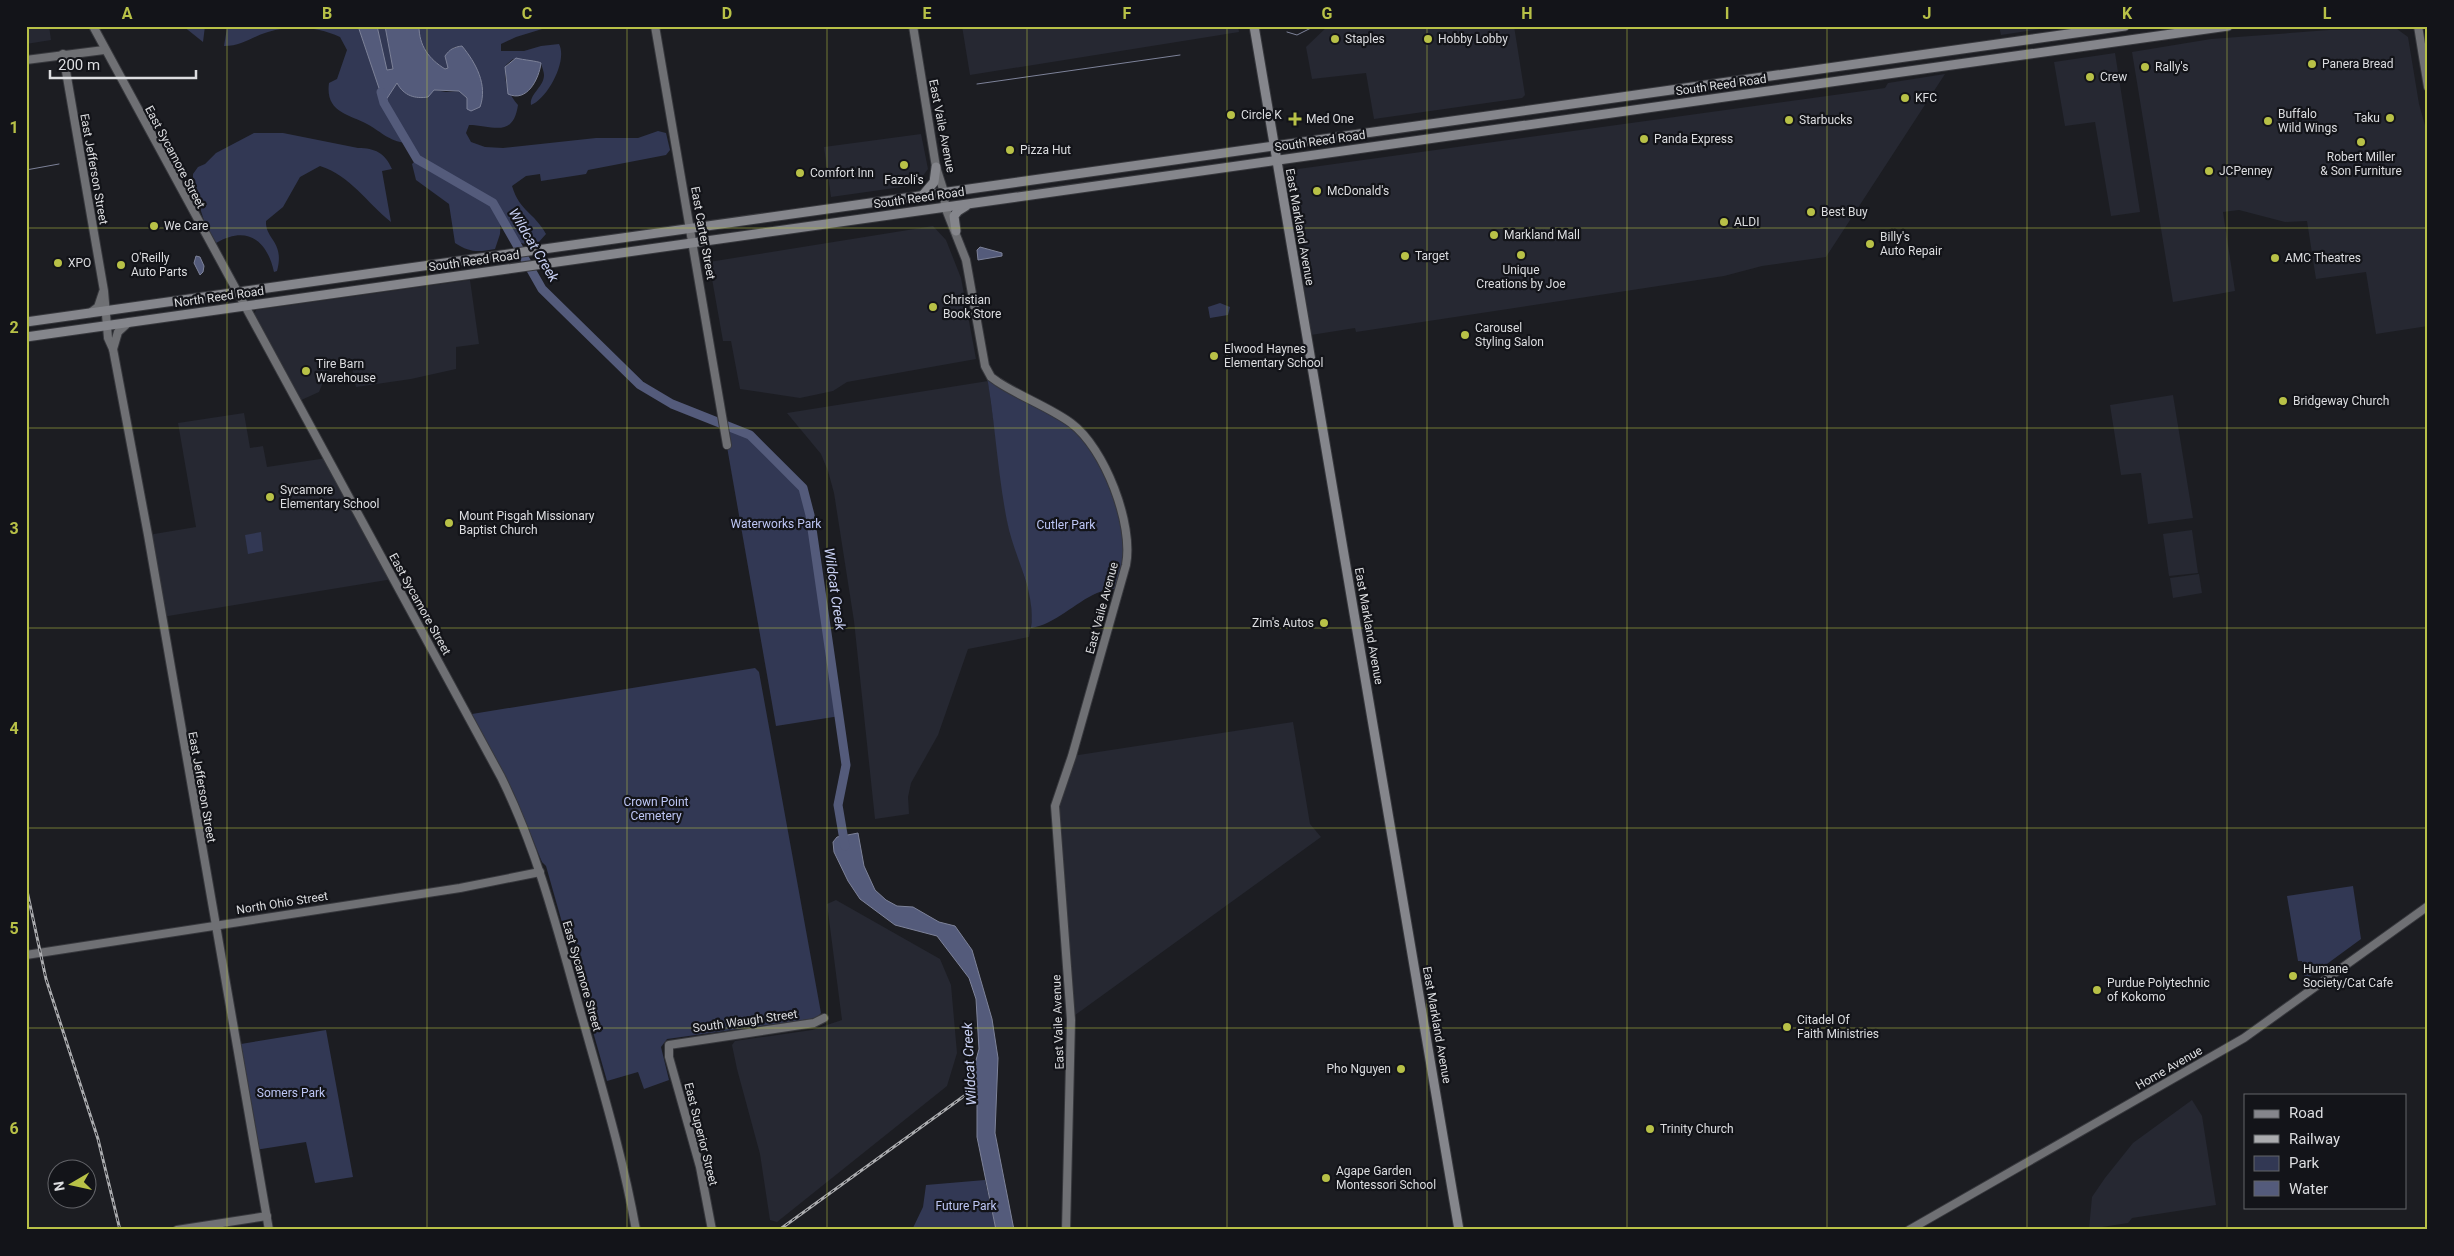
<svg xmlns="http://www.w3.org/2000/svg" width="2454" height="1256" font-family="Roboto,sans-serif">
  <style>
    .built { fill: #262832 }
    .green { fill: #323854 }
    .water { fill: #545b7b; stroke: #7d8299 }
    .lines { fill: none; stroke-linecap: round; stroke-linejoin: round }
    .stream { stroke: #7d8299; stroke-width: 1 }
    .river { stroke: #545b7b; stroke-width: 9 }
    .secondary-casing { stroke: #37383d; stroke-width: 10 }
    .primary-casing { stroke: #37383d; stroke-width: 11 }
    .secondary { stroke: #6f7074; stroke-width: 8 }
    .primary { stroke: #85868c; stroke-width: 9 }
    .rail-casing { stroke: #abacaf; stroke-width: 3 }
    .rail { stroke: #131419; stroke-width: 1; stroke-dasharray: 4; stroke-linecap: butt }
    .grid { fill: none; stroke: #b8c147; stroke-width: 1; stroke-opacity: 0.55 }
    .poi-dot { fill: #b8c147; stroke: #131419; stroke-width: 2 }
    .labels { text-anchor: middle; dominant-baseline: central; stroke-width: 4.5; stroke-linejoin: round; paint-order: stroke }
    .poi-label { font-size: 12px; fill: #dcdde0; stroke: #131419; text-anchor: start }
    .street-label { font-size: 12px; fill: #dcdde0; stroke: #131419 }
    .park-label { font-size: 12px; fill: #bdc6f5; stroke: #131419 }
    .water-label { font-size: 14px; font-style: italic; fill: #c9d1f4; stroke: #131419 }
    .neatline { fill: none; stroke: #b8c147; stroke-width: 2 }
    .grid-label { font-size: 16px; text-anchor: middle; font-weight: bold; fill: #b8c147 }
  </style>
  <rect width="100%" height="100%" fill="#1c1d22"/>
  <g class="built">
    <path d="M26 26H49L51 40 26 44Z"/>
    <path d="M962 26H1238L1239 32 970 75Z"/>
    <path d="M1328 26H1514L1525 95 1522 98 1374 119 1366 73 1312 79 1306 47Z"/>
    <path d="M1999 26H2059L2001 35Z"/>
    <path d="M2397 29 2408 37 2419 104 2428 136V326L2376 334 2366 272 2316 279 2307 221 2285 222 2239 210 2223 212 2235 291 2173 302 2132 52 2211 39 2329 30Z"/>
    <path d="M2115 53 2140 212 2111 216 2095 122 2065 126 2054 62Z"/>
    <path d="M1945 74 1826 257 1762 266 1724 276 1356 332 1355 328 1311 335 1300 260 1304 247 1292 182 1298 169 1885 88 1888 83Z"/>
    <path d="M921 134 928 169 916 185 831 197 824 147Z"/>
    <path d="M933 226 946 240 961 278 976 359 847 382 833 391 800 398 740 389 731 341H723L709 262Z"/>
    <path d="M470 280 479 344 456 347V369L411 379 356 387 350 358 331 363 319 392 299 401 254 315 256 310Z"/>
    <path d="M988 381 1008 524 1031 598 1032 618 1029 637 968 649 938 735 911 783 908 797 909 814 875 819 854 621 834 493 828 471 821 454 787 413Z"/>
    <path d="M2173 395 2193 518 2148 524 2141 473 2121 475 2110 405Z"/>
    <path d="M244 413 250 448 263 446 267 467 327 458 393 579 162 617 148 535 196 527 178 423Z"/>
    <path d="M2192 530 2198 573 2169 576 2163 534Z"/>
    <path d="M2199 574 2202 593 2173 598 2170 578Z"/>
    <path d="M1293 722 1310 824 1321 837 1071 1018 1055 828 1060 788 1072 756Z"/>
    <path d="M836 900 940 959 951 985 957 1053 947 1086 777 1222 770 1220 760 1154 737 1069 732 1045 735 1041 812 1030 842 1020 827 904Z"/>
    <path d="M2192 1100 2202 1116 2216 1205 2132 1218 2128 1223 2089 1229 2092 1197 2105 1178 2133 1143Z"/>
  </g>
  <g class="green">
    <path d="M183 26H205L203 42Z"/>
    <path d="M218 26H358L384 102 397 83 446 92 459 91 467 98V109L468 54 462 46 454 47 445 56 449 68 445 69C429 60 419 46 419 26H552L516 37 501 44V51H524L541 46 559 44C568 61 547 99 531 105 529 94 544 87 544 75 544 72 542 67 541 63L513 59 506 65C503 81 508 93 518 105 513 139 492 125 469 125L466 133 471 142 485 147 503 148 596 138H638L658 131 666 133 670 150 666 155 588 170 586 174 541 181 540 174 526 176 512 186C520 212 534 212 546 234L538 243 525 244 514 241 501 218 500 234 495 249C479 252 470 253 455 243L449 204 416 180 412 164 417 159 408 144C385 139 385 134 367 124 348 114 325 112 329 83L337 79 347 50 340 37C318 27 292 25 268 32 251 37 242 46 224 46L227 28Z"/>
    <path d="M377 26H385L393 69 386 70Z"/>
    <path d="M254 133H283L358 148C375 148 385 153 392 169L382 171 391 222C367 203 350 175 320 166L300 177 283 207 266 221C265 240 285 241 277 271L274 272C267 240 247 225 216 243L205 224 193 185V174L198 167 205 164 216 153Z"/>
    <path d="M1220 303 1230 307 1228 315 1210 318 1208 307Z"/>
    <path d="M985 366 991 377 1073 424 1103 466 1126 533 1120 588C1112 589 1104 590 1097 593 1074 603 1056 624 1031 628 1036 589 1014 558 1007 521 997 470 995 417 985 366Z"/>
    <path d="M723 424 750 435 803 488 810 515 840 716 776 726Z"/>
    <path d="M261 532 263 551 248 554 245 535Z"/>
    <path d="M755 668 759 672 821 1013 817 1018 667 1039 661 1047 669 1080 644 1089 638 1072 607 1081 546 866 542 862 514 794 472 714Z"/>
    <path d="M2353 886 2361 939 2305 980 2302 961H2298L2287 896Z"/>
    <path d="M326 1030 353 1177 315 1183 306 1142 255 1150 235 1045Z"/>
    <path d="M985 1180 996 1230H912L923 1207 926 1185Z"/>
  </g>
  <g class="water">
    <path d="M358 26H377L387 70 393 69 385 26H419C419 46 429 59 445 69L448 68 445 56C450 49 454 47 462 46 476 63 488 85 480 107L471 111 467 109V98L459 91 434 90 428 97C415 99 404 96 397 83L384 103Z"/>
    <path d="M516 58C523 60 538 61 541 63 539 79 527 103 508 94L505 67Z"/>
    <path d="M980 247 1002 253V256L978 260 977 250Z"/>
    <path d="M196 256 200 257 204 266 203 272 200 275 194 263Z"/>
    <path d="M858 833 864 866 875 890 886 900 897 906 913 907 939 922 955 926 972 950 992 1019 998 1058 995 1133 1014 1230H996L977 1137V1104L972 1075 979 1049 976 999 969 978 937 936 895 925 860 899 848 881 834 852 833 842 837 837Z"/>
  </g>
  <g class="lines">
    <g class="stream">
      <path d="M1287 32 1297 35 1315 26"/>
      <path d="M977 84 1180 55"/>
      <path d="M26 170 59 164"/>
    </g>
    <path class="river" d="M381 92 384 103 417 159 493 203 542 289 640 385 672 404 750 435 803 488 810 515 846 765 838 805 845 846"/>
    <defs>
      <g id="secondary">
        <path d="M93 26 501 777C539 854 559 936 582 1017 602 1088 623 1157 636 1230"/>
        <path d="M655 26 727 445"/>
        <path d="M913 26 936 167 944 192 945 207 966 260 985 366 991 377 998 382C1021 397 1049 407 1071 423 1105 448 1134 525 1126 565L1072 756 1055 806 1071 1020 1066 1230"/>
        <path d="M2418 26 2428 87"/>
        <path d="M63 54 104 291 108 338 113 349 148 535 269 1230"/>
        <path d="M26 60 104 50"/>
        <path d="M90 313 98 307 103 292"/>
        <path d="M113 349 118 332 129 322"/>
        <path d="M26 955 460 888 540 872"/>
        <path d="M177 1230 267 1216"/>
        <path d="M712 1230 700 1167 669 1057V1045L814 1023 824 1018"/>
        <path d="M1909 1230 2244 1038 2428 906"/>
      </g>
      <g id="primary">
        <path d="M1254 26 1459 1230"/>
        <path d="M923 195 934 182 936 167"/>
        <path d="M956 231 954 216 958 211 966 206"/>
        <path d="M26 322 2125 26"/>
        <path d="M26 337 2228 26"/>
      </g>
    </defs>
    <use href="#secondary" class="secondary-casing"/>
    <use href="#primary" class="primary-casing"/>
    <use href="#secondary" class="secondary"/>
    <use href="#primary" class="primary"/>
    <defs>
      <g id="rail">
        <path d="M26 886 46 979 98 1139 120 1230"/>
        <path d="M779 1230 971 1091"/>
      </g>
    </defs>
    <use href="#rail" class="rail-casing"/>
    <use href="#rail" class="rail"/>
  </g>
  <path class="grid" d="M227 26V1230M427 26V1230M627 26V1230M827 26V1230M1027 26V1230M1227 26V1230M1427 26V1230M1627 26V1230M1827 26V1230M2027 26V1230M2227 26V1230M26 228H2428M26 428H2428M26 628H2428M26 828H2428M26 1028H2428"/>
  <g class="poi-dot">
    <circle cx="1335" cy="39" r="5"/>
    <circle cx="1428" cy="39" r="5"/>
    <circle cx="2312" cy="64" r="5"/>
    <circle cx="2145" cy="67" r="5"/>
    <circle cx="2090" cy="77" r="5"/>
    <circle cx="1905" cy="98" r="5"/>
    <circle cx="1231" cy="115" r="5"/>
    <circle cx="2390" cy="118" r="5"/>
    <path d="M1292.5 111.5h5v5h5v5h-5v5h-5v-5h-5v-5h5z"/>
    <circle cx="1789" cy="120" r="5"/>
    <circle cx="2268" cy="121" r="5"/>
    <circle cx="1644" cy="139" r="5"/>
    <circle cx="2361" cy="142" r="5"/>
    <circle cx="1010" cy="150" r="5"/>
    <circle cx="904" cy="165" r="5"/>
    <circle cx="2209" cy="171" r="5"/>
    <circle cx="800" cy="173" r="5"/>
    <circle cx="1317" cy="191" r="5"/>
    <circle cx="1811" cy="212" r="5"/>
    <circle cx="1724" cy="222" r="5"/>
    <circle cx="154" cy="226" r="5"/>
    <circle cx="1494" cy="235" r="5"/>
    <circle cx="1870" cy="244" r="5"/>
    <circle cx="1521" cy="255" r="5"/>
    <circle cx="1405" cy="256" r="5"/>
    <circle cx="2275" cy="258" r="5"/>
    <circle cx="58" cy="263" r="5"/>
    <circle cx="121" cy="265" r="5"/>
    <circle cx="933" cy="307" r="5"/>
    <circle cx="1465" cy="335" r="5"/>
    <circle cx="1214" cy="356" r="5"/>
    <circle cx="306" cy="371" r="5"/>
    <circle cx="2283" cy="401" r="5"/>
    <circle cx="270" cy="497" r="5"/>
    <circle cx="449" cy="523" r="5"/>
    <circle cx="1324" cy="623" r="5"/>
    <circle cx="2293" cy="976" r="5"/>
    <circle cx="2097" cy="990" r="5"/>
    <circle cx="1787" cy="1027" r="5"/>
    <circle cx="1401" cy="1069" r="5"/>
    <circle cx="1650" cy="1129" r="5"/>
    <circle cx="1326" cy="1178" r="5"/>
  </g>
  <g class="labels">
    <g class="poi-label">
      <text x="1345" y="39">Staples</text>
      <text x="1438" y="39">Hobby Lobby</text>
      <text x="2322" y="64">Panera Bread</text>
      <text x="2155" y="67">Rally's</text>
      <text x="2100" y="77">Crew</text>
      <text x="1915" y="98">KFC</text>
      <text x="2278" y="114">Buffalo<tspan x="2278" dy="14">Wild Wings</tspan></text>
      <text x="1241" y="115">Circle K</text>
      <text x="2380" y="118" text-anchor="end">Taku</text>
      <text x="1306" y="119">Med One</text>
      <text x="1799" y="120">Starbucks</text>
      <text x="1654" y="139">Panda Express</text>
      <text x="1020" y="150">Pizza Hut</text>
      <text x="2361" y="157" text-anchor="middle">Robert Miller<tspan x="2361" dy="14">&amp; Son Furniture</tspan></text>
      <text x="2219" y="171">JCPenney</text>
      <text x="810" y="173">Comfort Inn</text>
      <text x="904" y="180" text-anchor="middle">Fazoli's</text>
      <text x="1327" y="191">McDonald's</text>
      <text x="1821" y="212">Best Buy</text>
      <text x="1734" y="222">ALDI</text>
      <text x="164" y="226">We Care</text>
      <text x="1504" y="235">Markland Mall</text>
      <text x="1880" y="237">Billy's<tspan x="1880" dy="14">Auto Repair</tspan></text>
      <text x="1415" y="256">Target</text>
      <text x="131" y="258">O'Reilly<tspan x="131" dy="14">Auto Parts</tspan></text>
      <text x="2285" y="258">AMC Theatres</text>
      <text x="68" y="263">XPO</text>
      <text x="1521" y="270" text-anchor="middle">Unique<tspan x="1521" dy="14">Creations by Joe</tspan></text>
      <text x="943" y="300">Christian<tspan x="943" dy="14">Book Store</tspan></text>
      <text x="1475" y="328">Carousel<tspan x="1475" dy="14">Styling Salon</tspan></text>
      <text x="1224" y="349">Elwood Haynes<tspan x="1224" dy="14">Elementary School</tspan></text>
      <text x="316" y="364">Tire Barn<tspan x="316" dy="14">Warehouse</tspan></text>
      <text x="2293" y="401">Bridgeway Church</text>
      <text x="280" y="490">Sycamore<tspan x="280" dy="14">Elementary School</tspan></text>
      <text x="459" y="516">Mount Pisgah Missionary<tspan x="459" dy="14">Baptist Church</tspan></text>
      <text x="1314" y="623" text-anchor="end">Zim's Autos</text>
      <text x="2303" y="969">Humane<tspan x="2303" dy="14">Society/Cat Cafe</tspan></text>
      <text x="2107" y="983">Purdue Polytechnic<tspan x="2107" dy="14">of Kokomo</tspan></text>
      <text x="1797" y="1020">Citadel Of<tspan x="1797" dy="14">Faith Ministries</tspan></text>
      <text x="1391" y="1069" text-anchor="end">Pho Nguyen</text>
      <text x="1660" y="1129">Trinity Church</text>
      <text x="1336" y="1171">Agape Garden<tspan x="1336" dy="14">Montessori School</tspan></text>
    </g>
    <g class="street-label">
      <text transform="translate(1721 85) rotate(-8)">South Reed Road</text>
      <text transform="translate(942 126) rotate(79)">East Vaile Avenue</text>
      <text transform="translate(1320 141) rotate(-8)">South Reed Road</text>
      <text transform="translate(175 157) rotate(62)">East Sycamore Street</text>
      <text transform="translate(94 169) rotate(80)">East Jefferson Street</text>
      <text transform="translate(919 198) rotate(-8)">South Reed Road</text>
      <text transform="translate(1300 227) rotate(80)">East Markland Avenue</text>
      <text transform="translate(703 233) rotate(80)">East Carter Street</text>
      <text transform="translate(474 261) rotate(-8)">South Reed Road</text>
      <text transform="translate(219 297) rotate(-8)">North Reed Road</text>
      <text transform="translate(420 604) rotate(61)">East Sycamore Street</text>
      <text transform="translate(1102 608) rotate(-75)">East Vaile Avenue</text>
      <text transform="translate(1369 626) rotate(80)">East Markland Avenue</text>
      <text transform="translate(202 787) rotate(80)">East Jefferson Street</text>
      <text transform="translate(282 903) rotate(-9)">North Ohio Street</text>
      <text transform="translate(582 976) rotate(74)">East Sycamore Street</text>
      <text transform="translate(745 1021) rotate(-8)">South Waugh Street</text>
      <text transform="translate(1058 1022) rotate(-92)">East Vaile Avenue</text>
      <text transform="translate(1437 1025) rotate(80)">East Markland Avenue</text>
      <text transform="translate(2169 1068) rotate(-30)">Home Avenue</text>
      <text transform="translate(701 1134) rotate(76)">East Superior Street</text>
    </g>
    <g class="park-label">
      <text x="776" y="524">Waterworks Park</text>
      <text x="1066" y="525">Cutler Park</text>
      <text x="656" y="802">Crown Point<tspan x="656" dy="14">Cemetery</tspan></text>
      <text x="291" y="1093">Somers Park</text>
      <text x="966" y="1206">Future Park</text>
    </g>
    <g class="water-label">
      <text transform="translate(534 245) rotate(59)">Wildcat Creek</text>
      <text transform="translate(835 589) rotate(82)">Wildcat Creek</text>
      <text transform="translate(969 1064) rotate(-93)">Wildcat Creek</text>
    </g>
  </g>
  <rect width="2454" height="1256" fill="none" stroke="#131419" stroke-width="55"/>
  <rect x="2244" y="1094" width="162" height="115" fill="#131419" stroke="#636469"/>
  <rect x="2254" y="1110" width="25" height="8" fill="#85868c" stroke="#636469"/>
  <text x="2289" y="1118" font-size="15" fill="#dcdde0">Road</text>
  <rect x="2254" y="1135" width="25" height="8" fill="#abacaf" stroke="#636469"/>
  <text x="2289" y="1144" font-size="15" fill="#dcdde0">Railway</text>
  <rect x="2254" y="1156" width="25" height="15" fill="#323854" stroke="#636469"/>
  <text x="2289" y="1168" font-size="15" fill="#dcdde0">Park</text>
  <rect x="2254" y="1181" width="25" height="15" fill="#545b7b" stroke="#636469"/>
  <text x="2289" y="1194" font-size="15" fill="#dcdde0">Water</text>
  <g transform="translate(72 1184) rotate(261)"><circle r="24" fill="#131419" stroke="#636469"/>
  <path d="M0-4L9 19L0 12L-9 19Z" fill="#b8c147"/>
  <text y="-8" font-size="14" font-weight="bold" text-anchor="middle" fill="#dcdde0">N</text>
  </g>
  <path d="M50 70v8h146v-8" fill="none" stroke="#dcdde0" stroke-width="2.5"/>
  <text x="58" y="70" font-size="15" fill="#dcdde0" stroke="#131419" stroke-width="4" paint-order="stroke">200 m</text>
  <rect x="28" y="28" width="2398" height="1200" class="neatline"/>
  <g class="grid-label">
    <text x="127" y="19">A</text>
    <text x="327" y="19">B</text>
    <text x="527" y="19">C</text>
    <text x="727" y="19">D</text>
    <text x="927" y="19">E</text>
    <text x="1127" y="19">F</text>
    <text x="1327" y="19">G</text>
    <text x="1527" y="19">H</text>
    <text x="1727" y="19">I</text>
    <text x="1927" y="19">J</text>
    <text x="2127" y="19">K</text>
    <text x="2327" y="19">L</text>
    <text x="14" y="133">1</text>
    <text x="14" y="333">2</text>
    <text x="14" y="534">3</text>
    <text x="14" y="734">4</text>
    <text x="14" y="934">5</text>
    <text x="14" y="1134">6</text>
  </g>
</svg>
